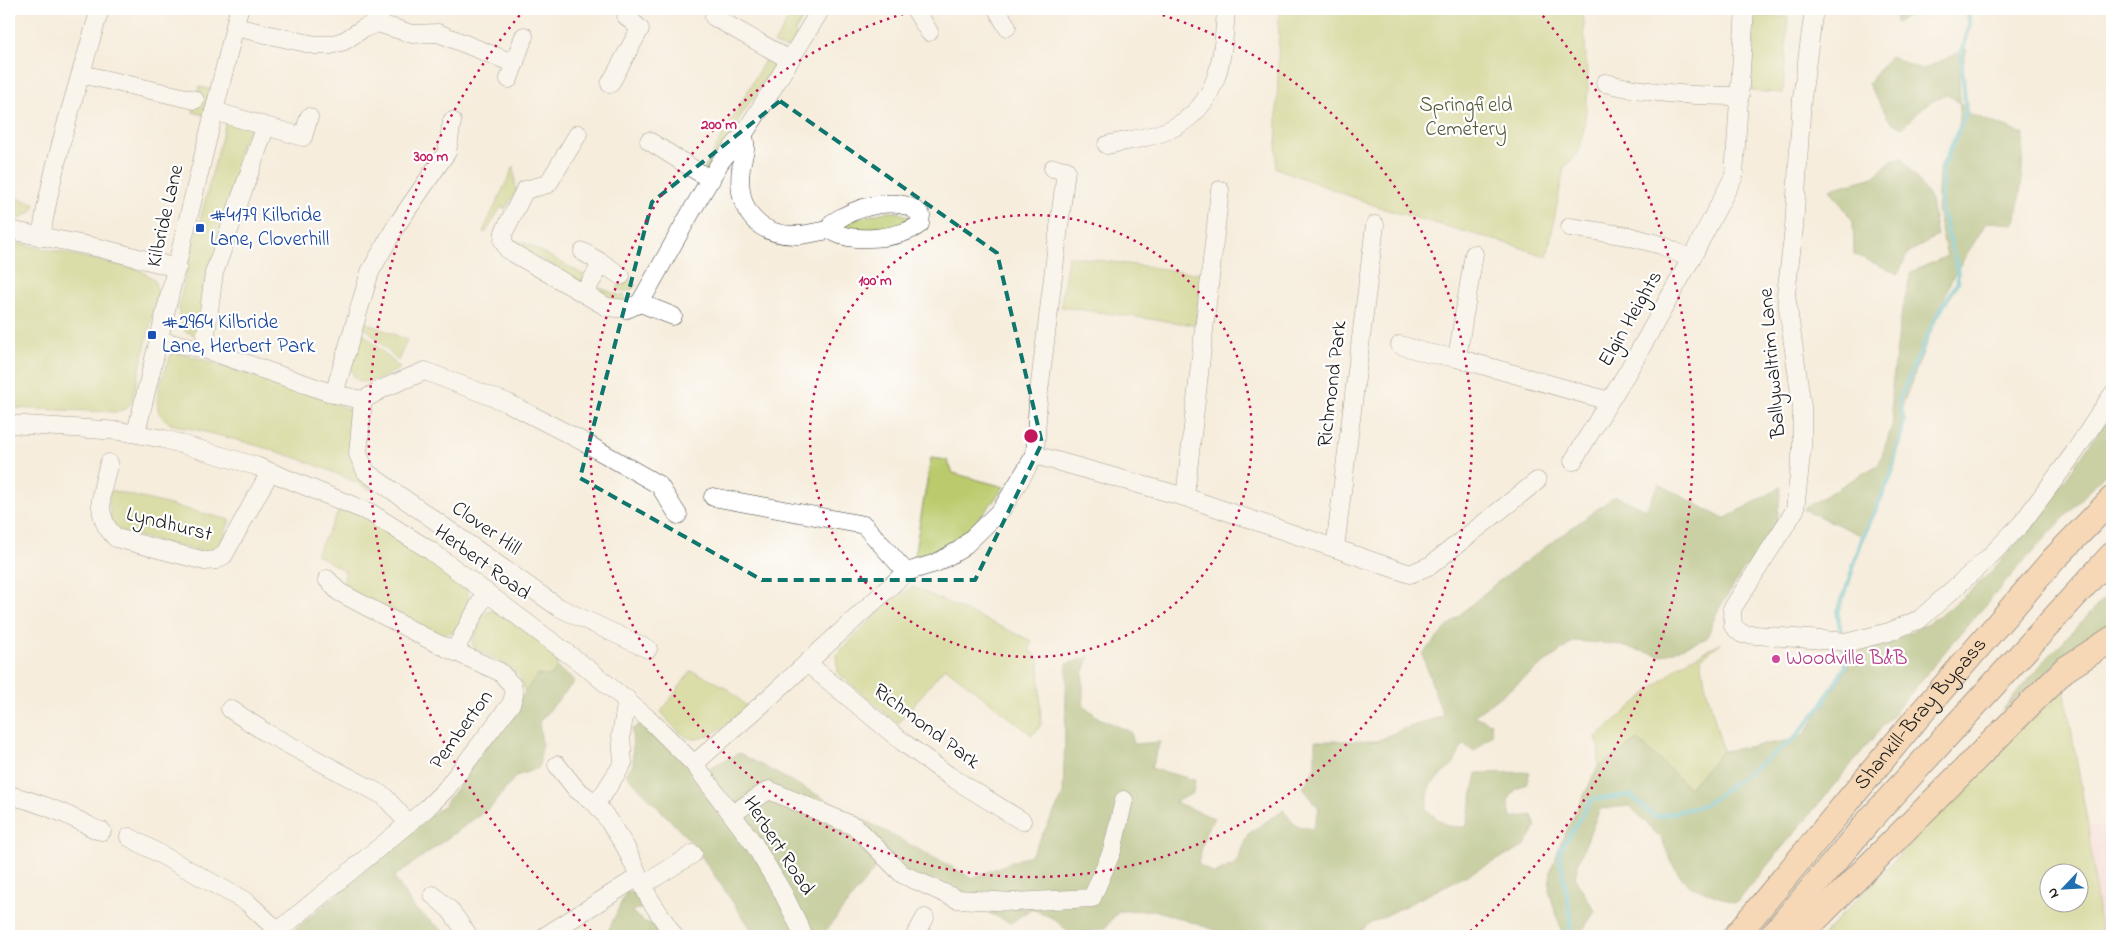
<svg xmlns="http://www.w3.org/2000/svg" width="2121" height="945" font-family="'Indie Flower',sans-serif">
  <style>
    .built { fill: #f6cfd6 }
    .green { fill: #bbca6c; stroke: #6c7344; fill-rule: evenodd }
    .forest { fill: #94ae60; stroke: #58653e }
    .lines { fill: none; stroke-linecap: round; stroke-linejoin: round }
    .stream { stroke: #4dbbc6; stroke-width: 4.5 }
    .minor-casing { stroke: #3d3b39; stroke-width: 19 }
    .highway-casing { stroke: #3d3b39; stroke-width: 27 }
    .minor { stroke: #fff; stroke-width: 18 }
    .highway { stroke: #f7be88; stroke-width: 25 }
    .marked { fill: none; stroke: #0f766e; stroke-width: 4; stroke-dasharray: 10 6; stroke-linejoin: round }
    .ring { fill: none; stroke: #c2185b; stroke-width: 2.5; stroke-dasharray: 2.5 5 }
    .transit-dot { fill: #1a4fb4; stroke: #fff; stroke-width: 2 }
    .hotel-dot { fill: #d1479c; stroke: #fff; stroke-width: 2 }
    .labels { text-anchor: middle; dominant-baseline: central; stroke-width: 4.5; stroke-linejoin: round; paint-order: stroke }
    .park-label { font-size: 21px; fill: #545938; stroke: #fff }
    .street-label { font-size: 21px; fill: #1c1c1c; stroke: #fff }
    .transit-label { font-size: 21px; fill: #164399; stroke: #fff; text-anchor: start }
    .hotel-label { font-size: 21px; fill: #b23c85; stroke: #fff; text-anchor: start }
    .centre { fill: #c2185b; stroke: #fff; stroke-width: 2.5 }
    .ring-label { font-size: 15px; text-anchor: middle; font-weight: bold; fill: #c2185b; stroke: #fff; stroke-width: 4.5; stroke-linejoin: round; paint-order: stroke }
  </style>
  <rect width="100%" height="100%" fill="#fff"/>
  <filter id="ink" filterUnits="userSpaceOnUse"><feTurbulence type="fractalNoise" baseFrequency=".02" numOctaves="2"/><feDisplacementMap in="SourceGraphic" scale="10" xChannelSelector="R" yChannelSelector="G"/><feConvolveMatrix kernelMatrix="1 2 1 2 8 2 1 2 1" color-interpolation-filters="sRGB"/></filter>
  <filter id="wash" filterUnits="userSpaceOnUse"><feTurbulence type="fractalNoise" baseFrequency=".0096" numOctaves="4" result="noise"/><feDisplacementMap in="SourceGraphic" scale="20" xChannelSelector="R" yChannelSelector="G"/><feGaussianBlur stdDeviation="1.12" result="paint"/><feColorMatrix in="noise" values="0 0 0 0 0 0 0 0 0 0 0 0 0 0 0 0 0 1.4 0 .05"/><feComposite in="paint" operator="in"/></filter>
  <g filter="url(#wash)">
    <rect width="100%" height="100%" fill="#f6eddc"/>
    <path class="built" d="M2088 826 2112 828V936H2101Z"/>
    <g class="green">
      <path d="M794 9H808L795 32 797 38 787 48 774 44Z"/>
      <path d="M1279 9H1583L1588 90 1583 137 1578 153 1564 168 1547 257 1516 246 1384 209 1276 168Z"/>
      <path d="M1755 15 1788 17 1783 93 1751 91Z"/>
      <path d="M769 53 778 62 777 68 773 67 737 122 739 124 708 171H703Z"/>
      <path d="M199 87 210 89 203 115 193 112Z"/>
      <path d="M227 117 251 126 238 151 247 163 197 336 185 331 179 323V306L185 277Z"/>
      <path d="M514 166 516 192 505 209 501 207 487 231 484 233 483 231Z"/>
      <path d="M9 196 35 203 33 211 18 219 9 218Z"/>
      <path d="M885 212H896L910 217V222L895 231H851L842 227 847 221Z"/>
      <path d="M9 241 138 269 154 279 158 293 132 401 127 408 117 412 9 408Z"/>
      <path d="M513 241 524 242 584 275 585 279 583 283 514 244Z"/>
      <path d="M1068 256 1202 274 1195 325 1061 307Z"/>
      <path d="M626 273 635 285C631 292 624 292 617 289Z"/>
      <path d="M595 286 621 296 624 295 626 303 615 301 594 292Z"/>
      <path d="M365 322 407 340 398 361 364 326Z"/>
      <path d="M361 331 400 368C386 376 356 395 351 368Z"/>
      <path d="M173 350 327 400 352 411 373 488 370 490C309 457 238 439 170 424 168 421 164 419 161 416 150 401 167 366 173 350Z"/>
      <path d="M931 458 947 460 953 473 1004 487C982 517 953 553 914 557Z"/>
      <path d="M110 490 230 520C225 532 222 549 208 553L124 533 112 524 109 506Z"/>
      <path d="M342 505 375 524 464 584C475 600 463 616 455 631L443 635 430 632 342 586 346 572 316 554Z"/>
      <path d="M913 587 1032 641 1029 650 1039 658 1041 725 1032 735 945 667 898 724 838 673 836 655 889 602Z"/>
      <path d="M497 610 558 654 557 668 551 676 537 675 525 693 520 677 512 669 474 648 472 642 483 615 486 612Z"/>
      <path d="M1722 642 1701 658 1705 684 1723 751 1689 788 1638 740 1598 767 1599 749 1596 737 1681 664Z"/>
      <path d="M691 671C714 679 731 689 747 707 736 717 709 741 694 739 681 738 669 721 661 712Z"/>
      <path d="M2063 682 2088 826 2101 936H1822ZM2048 872H2078V902H2048Z"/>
    </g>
    <g class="forest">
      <path d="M1895 9H1924L1896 22Z"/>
      <path d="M1967 49 1959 80 1960 103 1970 114 2024 134 2021 187 2015 224 1987 222 1952 278 1903 404 1894 471 1865 537 1803 509 1879 464 1893 423 1891 395 1900 322 1911 272 1947 256 1937 212 1939 169 1958 131 1960 103 1946 94 1924 106 1902 128 1890 121 1868 84 1890 56 1921 70Z"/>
      <path d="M1902 157 1931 200 1937 236 1908 253 1898 274 1854 254 1853 221 1830 189 1874 177 1891 160Z"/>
      <path d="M2112 412V466L2024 561 1948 648 1736 903 1689 886 1675 869 1661 838 1630 806 1600 809 1579 860 1575 878 1595 911 1579 936H1563L1549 891 1551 870 1561 842 1598 767 1638 740 1689 788 1723 751 1791 740 1804 735 1848 668V651C1860 650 1870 647 1881 644 1983 613 2054 494 2112 412Z"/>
      <path d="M1659 484 1724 519 1781 487 1776 532 1741 573 1716 614 1707 638 1661 656 1614 644 1574 641 1474 716 1491 723 1492 735 1475 751 1463 745 1454 763 1430 785 1426 810 1447 826 1466 827 1477 773 1530 772 1526 784 1515 790 1508 801 1511 818 1532 815 1536 827 1525 846 1367 925 1357 936H1234L1154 910 1119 911 1104 929 1072 935 1054 919 1032 908 1011 923 879 863 822 936H756L693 844 626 774 633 765 632 729 642 723 707 769 739 753 972 878 1032 854 1063 796 1067 664 1089 657 1083 674V705L1099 718 1131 732 1134 744 1160 742 1151 768 1195 780 1193 793 1175 802 1214 818 1206 831 1198 864 1214 874 1236 863 1248 834 1283 810 1296 826 1313 829 1319 809 1303 787 1315 768V741H1377L1403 729 1443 716 1422 654 1456 618 1495 584 1615 496 1646 509Z"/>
      <path d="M2112 590V626C2070 651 2037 679 2001 712L2038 668Z"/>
      <path d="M557 668 575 681 539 722 542 744 539 768 516 776 492 806 394 877 416 910 440 928 446 936H421L415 931 396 932 390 936H287L445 804 537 675 551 676Z"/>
      <path d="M626 892 639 894 643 908 631 911 644 922 655 925 661 936H606Z"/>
    </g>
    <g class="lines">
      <g class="stream">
        <path d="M1842 638 1837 611 1845 593 1862 539 1890 478 1904 421 1899 400 1934 321 1958 282 1957 266 1941 209 1943 166 1966 113 1961 55 1970 25 1967 9"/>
        <path d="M1569 936 1571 917 1559 852 1591 800 1630 795 1655 817 1705 805 1795 738 1821 706 1845 667 1843 646"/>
      </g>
    </g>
  </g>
  <g filter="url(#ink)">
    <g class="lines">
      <defs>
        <g id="minor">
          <path d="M915 9 929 32"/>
          <path d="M997 9 1007 27"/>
          <path d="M1814 9 1802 98 1794 228 1786 294 1802 407V447L1795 510 1732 609 1733 626 1742 634 1849 642 1889 632 1920 619 1988 558 2022 523 2074 453 2112 395"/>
          <path d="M714 17 790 60"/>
          <path d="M235 27 315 45H330L344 41 364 28 377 23 412 34 438 33 515 64"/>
          <path d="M81 74 195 100"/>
          <path d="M509 79 524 36"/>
          <path d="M1605 83C1649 94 1695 96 1740 96"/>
          <path d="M610 84 640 29 626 16 630 9"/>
          <path d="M214 111 303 137 309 117"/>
          <path d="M578 134 548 184 525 190 504 232 503 241 508 250 607 307 627 309 640 303 691 212 721 161 743 135 760 109 821 9"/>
          <path d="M743 135C749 148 742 155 741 168 736 209 756 237 800 235 810 234 820 231 831 230 850 244 901 239 920 224L921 215C900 192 854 208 832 223L831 230"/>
          <path d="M649 141 711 180"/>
          <path d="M1107 145C1128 140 1152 138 1171 129 1220 105 1223 57 1226 9"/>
          <path d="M1570 227 1628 236 1661 245 1691 259"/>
          <path d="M9 230 100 248 177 268"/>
          <path d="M41 237C53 160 78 84 100 9"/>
          <path d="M583 252 602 263"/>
          <path d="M584 293 602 263 621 276"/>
          <path d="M640 303 673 316"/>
          <path d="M159 341 204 349 334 394 370 272 396 226 447 152 452 121"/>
          <path d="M1400 345 1427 353 1457 358 1609 401"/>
          <path d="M204 349 214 273 263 134"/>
          <path d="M1457 358 1474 254"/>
          <path d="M334 394 363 400 358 454 366 472 558 607 648 649"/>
          <path d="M363 400 384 388 425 371 508 403 580 440 659 485 678 515"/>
          <path d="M9 424 120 431 164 439 256 466 371 513 431 551 591 671 651 721 694 764 754 844 783 893 804 936"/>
          <path d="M136 433 239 9"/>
          <path d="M1035 455 1185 497 1410 574 1431 565 1537 481"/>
          <path d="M1573 461 1628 371 1691 259 1734 176 1745 9"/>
          <path d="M109 463C101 490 93 517 116 538L205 561 216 560 224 555 270 472"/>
          <path d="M713 497 864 525 906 572"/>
          <path d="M1185 497 1220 190"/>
          <path d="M1335 548 1375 225"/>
          <path d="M455 650 486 592"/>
          <path d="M807 663 904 743 948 775 1022 821"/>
          <path d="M230 709 265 732 384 796 408 823"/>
          <path d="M694 764 761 705 906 572 936 563 961 549 1002 509 1035 455 1038 400 1066 170 1053 168"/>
          <path d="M557 765 576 789 595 803 604 814 625 846 649 898 674 936"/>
          <path d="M9 795C34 801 60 811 84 823 90 826 94 830 102 831"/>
          <path d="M595 803 604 793 623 763 621 735 627 699"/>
          <path d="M732 814 769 790 856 827 902 874 957 899 1014 902 1092 898 1112 851 1124 800"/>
          <path d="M129 837 247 902 278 931"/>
          <path d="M643 885 693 854"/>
          <path d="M433 895 450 910 469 936"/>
          <path d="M272 936 427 808 446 789 511 704 514 695 512 685 500 672 434 642 339 592 327 579"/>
          <path d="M545 936 638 877"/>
          <path d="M915 936 925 918"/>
        </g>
        <g id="highway">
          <path id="s1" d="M1736 936 1916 719 2053 560 2112 499"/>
          <path d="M1772 936 1867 823 2112 555"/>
          <path d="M1799 936 2064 670 2112 639"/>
        </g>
      </defs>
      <use href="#minor" class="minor-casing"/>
      <use href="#highway" class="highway-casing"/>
      <use href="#minor" class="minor"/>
      <use href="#highway" class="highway"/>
    </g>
  </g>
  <path d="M0 0H2121V945H0ZM780 101 997 253 1042 443 975 580H762L580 478 652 202Z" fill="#f6eddc" fill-opacity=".55" fill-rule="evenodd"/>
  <path class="marked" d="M780 101 997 253 1042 443 975 580H762L580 478 652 202Z"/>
  <g class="ring">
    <circle cx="1031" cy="436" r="221"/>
    <path d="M1141 9A441 441 0 1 1 921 9"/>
    <path d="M597 936A662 662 0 0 1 524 10M1538 10A662 662 0 0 1 1465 936"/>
  </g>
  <g class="transit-dot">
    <rect x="195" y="223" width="10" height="10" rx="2.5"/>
    <rect x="147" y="330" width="10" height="10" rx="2.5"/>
  </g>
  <circle class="hotel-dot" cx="1776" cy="659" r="5"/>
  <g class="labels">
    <g class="park-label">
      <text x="1466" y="106">Springfield<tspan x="1466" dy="24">Cemetery</tspan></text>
    </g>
    <g class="street-label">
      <text transform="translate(166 216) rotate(-77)">Kilbride Lane</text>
      <text transform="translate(1631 319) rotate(-60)">Elgin Heights</text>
      <text transform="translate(1773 363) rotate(-95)">Ballywaltrim Lane</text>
      <text transform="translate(1333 384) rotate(-83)">Richmond Park</text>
      <text transform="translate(169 525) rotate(14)">Lyndhurst</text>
      <text transform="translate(486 529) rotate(35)">Clover Hill</text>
      <text transform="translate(482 563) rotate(36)">Herbert Road</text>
      <text stroke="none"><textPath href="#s1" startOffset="289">Shankill-Bray Bypass</textPath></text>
      <text transform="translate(926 727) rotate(37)">Richmond Park</text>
      <text transform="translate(462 730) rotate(-54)">Pemberton</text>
      <text transform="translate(778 846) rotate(57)">Herbert Road</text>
    </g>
    <g class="transit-label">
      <text x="210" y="216">#4179 Kilbride<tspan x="210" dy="24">Lane, Cloverhill</tspan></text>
      <text x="162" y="323">#2964 Kilbride<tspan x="162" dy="24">Lane, Herbert Park</tspan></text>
    </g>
    <g class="hotel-label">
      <text x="1786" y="659">Woodville B&amp;B</text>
    </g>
  </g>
  <circle cx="1031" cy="436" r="8" class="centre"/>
  <g class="ring-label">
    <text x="719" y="129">200 m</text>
    <text x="431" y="161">300 m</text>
    <text x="875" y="285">100 m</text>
  </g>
  <rect width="2121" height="945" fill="none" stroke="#fff" stroke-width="30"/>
  <g transform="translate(2064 888) rotate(245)"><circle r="24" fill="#ffffff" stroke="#a4a4a4"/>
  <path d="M0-4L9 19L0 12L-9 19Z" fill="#1f6fb2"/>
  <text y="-8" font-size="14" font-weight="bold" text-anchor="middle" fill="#1c1c1c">N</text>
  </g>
</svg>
